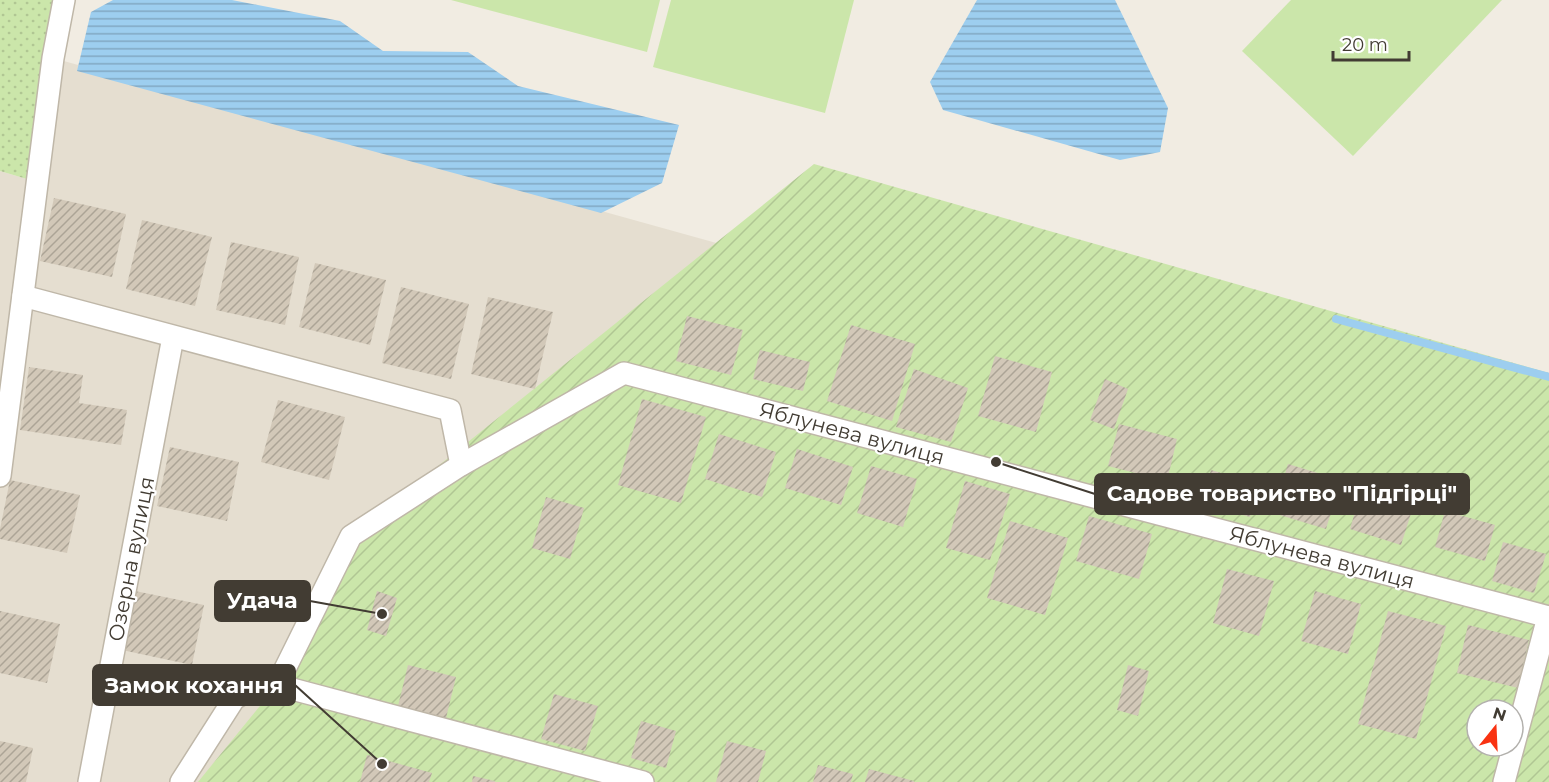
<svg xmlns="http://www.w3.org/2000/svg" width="1549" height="782" font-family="Montserrat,sans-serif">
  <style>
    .residential { fill: #e5ded0; fill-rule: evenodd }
    .grass { fill: url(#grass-dots) }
    .garden { fill: url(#garden-furrows); fill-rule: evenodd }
    .pitch { fill: #cbe6aa }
    .water { fill: url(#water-rules) }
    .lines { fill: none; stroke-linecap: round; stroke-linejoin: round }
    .stream { stroke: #9dceef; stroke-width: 8 }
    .building { fill: url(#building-hatch) }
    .street-casing { stroke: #bfb7a8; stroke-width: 24 }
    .street { stroke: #fff; stroke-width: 21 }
    .labels { text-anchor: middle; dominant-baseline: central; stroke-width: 4.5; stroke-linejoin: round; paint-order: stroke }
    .street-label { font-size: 21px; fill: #423c33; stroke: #fff }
    .leader { fill: none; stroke: #423c33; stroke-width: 2 }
    .callout-dot { fill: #423c33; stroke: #fff; stroke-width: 2 }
    .callout { fill: #423c33; stroke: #423c33; stroke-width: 2 }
    .callout-label { font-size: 22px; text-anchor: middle; font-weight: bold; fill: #fff }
  </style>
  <defs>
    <pattern id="grass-dots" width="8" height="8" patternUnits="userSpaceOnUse" patternTransform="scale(1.5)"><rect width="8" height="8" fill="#cbe6aa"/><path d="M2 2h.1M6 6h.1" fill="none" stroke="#b0c693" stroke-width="1.8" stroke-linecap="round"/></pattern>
    <pattern id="garden-furrows" width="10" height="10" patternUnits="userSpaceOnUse" patternTransform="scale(1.5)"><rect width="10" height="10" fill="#cbe6aa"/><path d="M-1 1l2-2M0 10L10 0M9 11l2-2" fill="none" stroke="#b0c693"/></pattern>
    <pattern id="water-rules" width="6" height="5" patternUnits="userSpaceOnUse" patternTransform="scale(1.5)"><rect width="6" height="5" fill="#9dceef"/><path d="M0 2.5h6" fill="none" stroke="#82a8c2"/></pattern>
    <pattern id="building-hatch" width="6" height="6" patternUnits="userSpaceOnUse" patternTransform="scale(1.5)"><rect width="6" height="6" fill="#d2c8b8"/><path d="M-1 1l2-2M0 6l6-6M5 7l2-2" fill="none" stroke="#aca496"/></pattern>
  </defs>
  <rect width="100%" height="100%" fill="#f1ece2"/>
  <path class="residential" d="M53 58 720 244 1336 319 1549 782H0V171L37 182ZM1477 710H1513V746H1477Z"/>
  <path class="grass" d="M0 0H69L37 182 0 171Z"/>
  <path class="garden" d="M814 164 1549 373V782H198L277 685 351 536ZM1477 710H1513V746H1477Z"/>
  <g class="pitch">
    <path d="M451 0H660L647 52Z"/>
    <path d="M671 0H854L825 113 653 67Z"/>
    <path d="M1291 0H1502L1353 156 1242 51Z"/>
  </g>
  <g class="water">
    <path d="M113 0H232L340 21 383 51 468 52 518 86 679 125 662 183 601 213 77 71 91 12Z"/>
    <path d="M977 0H1115L1168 108 1160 152 1120 160 943 110 930 82Z"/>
  </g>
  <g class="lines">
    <path class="stream" d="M1336 319 1549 377"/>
  </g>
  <g class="building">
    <path d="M54 198 126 214 112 277 40 261Z"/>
    <path d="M142 220 212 237 195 306 126 289Z"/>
    <path d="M231 242 299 257 285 325 216 310Z"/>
    <path d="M315 263 386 280 370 345 299 327Z"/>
    <path d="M401 287 469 304 451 379 382 363Z"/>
    <path d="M488 297 553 312 535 389 471 374Z"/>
    <path d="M687 316 743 330 731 375 676 361Z"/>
    <path d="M851 325 915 344 892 421 827 401Z"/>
    <path d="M760 350 810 362 803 391 753 379Z"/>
    <path d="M995 356 1052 372 1036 432 978 416Z"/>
    <path d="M29 367 83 375 79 403 127 410 121 445 20 430Z"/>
    <path d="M914 369 968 388 951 442 896 427Z"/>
    <path d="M1105 379 1128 389 1114 429 1090 420Z"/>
    <path d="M642 399 706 417 681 503 618 485Z"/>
    <path d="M278 400 345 417 329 480 261 462Z"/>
    <path d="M1119 424 1177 439 1167 481 1108 466Z"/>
    <path d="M719 434 776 452 762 497 705 479Z"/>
    <path d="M170 447 239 462 227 521 157 506Z"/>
    <path d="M797 449 853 467 841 505 785 488Z"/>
    <path d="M1288 464 1341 480 1326 529 1273 513Z"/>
    <path d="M871 466 917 479 903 527 857 513Z"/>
    <path d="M1211 470 1259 484 1250 517 1201 503Z"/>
    <path d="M10 480 80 495 67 553 0 539V529Z"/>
    <path d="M965 481 1010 494 990 560 946 548Z"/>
    <path d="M1362 488 1414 504 1401 545 1350 529Z"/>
    <path d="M546 497 584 508 570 559 532 548Z"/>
    <path d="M1445 511 1495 525 1485 561 1435 547Z"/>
    <path d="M1089 516 1152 534 1139 579 1076 561Z"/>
    <path d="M1010 521 1068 538 1045 615 987 598Z"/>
    <path d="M1503 542 1546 554 1534 593 1492 581Z"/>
    <path d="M1227 569 1274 581 1259 636 1213 623Z"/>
    <path d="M135 591 204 605 192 665 122 650Z"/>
    <path d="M377 591 397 598 386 636 367 630Z"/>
    <path d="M1315 591 1361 604 1348 654 1301 641Z"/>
    <path d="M0 611 60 624 47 683 0 673Z"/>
    <path d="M1388 611 1446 626 1416 739 1358 724Z"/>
    <path d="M1468 625 1529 640 1518 688 1457 673Z"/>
    <path d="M408 665 456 677 446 718 398 706Z"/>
    <path d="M1128 665 1149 671 1138 716 1117 710Z"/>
    <path d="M211 677 228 690 217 708 202 690Z"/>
    <path d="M554 694 598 706 585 751 541 739Z"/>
    <path d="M641 721 676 731 666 768 631 758Z"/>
    <path d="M0 741 33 748 26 782H0Z"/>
    <path d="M727 741 766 751 758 782H716Z"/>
    <path d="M367 755 432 773 429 782H360Z"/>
    <path d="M818 765 853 774 851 782H813Z"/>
    <path d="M869 769 914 781V782H865Z"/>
    <path d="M473 776 495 781V782H472Z"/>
  </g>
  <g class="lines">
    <defs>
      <g id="street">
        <path d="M23 296 450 410 461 465"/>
        <path d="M0 476 53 58 64 0"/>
        <path d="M277 685 351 536 461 465 624 373 1549 617"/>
        <path d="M89 782 173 337"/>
        <path d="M181 782 234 699 251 689 277 685 643 782"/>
        <path d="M1504 782 1548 617"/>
      </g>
    </defs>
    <use href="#street" class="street-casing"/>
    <use href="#street" class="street"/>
  </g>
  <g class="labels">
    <g class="street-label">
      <text transform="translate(852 433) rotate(15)">Яблунева вулиця</text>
      <text transform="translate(1322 557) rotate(15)">Яблунева вулиця</text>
      <text transform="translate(131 559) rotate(-79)">Озерна вулиця</text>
    </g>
  </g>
  <path class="leader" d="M996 462L1095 494M382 614L310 601M382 764L295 685"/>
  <g class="callout-dot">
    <circle cx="996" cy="462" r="6"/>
    <circle cx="382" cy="614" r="6"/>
    <circle cx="382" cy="764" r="6"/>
  </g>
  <g class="callout">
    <rect x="1095" y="474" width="374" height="40" rx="6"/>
    <rect x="215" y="581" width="95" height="40" rx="6"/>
    <rect x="93" y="665" width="202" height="40" rx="6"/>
  </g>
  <g class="callout-label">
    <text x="1282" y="501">Садове товариство "Підгірці"</text>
    <text x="262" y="608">Удача</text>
    <text x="194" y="693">Замок кохання</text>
  </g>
  <g transform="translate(1495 728) rotate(18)"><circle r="28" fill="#ffffff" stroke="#b3b1ad" stroke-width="1.5"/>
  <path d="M0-4.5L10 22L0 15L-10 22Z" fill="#f93211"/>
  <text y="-9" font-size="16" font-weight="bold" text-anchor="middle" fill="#423c33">N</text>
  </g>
  <path d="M1333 51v9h76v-9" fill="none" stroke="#423c33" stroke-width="3"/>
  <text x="1342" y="51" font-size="18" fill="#423c33" stroke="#ffffff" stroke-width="4.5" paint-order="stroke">20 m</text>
</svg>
